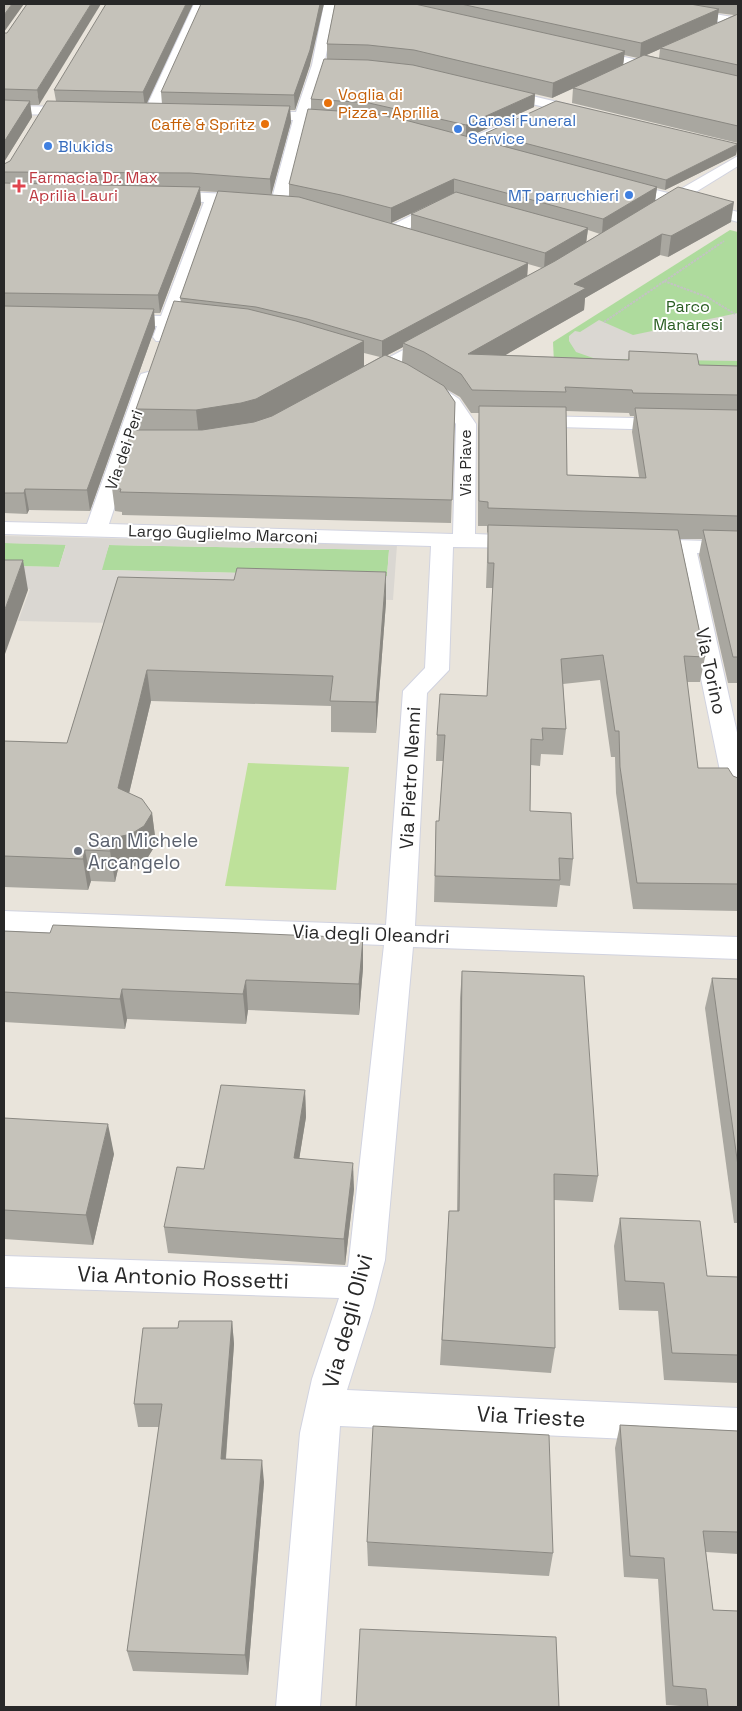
<svg xmlns="http://www.w3.org/2000/svg" width="742" height="1711" font-family="'Space Grotesk',sans-serif">
  <style>
    .green { fill: #aedb9d }
    .pitch { fill: #bee19a }
    .plaza { fill: #dad7d2; fill-rule: evenodd }
    .lines { fill: none; stroke-linecap: round; stroke-linejoin: round }
    .street-casing { stroke: #d1d3e0; stroke-width: 2 }
    .secondary-casing { stroke: #d1d3e0; stroke-width: 2 }
    .path { stroke: #c3c3c3; stroke-width: 2; stroke-dasharray: 2.5 1; stroke-linecap: butt }
    .street { fill: #fff; fill-rule: evenodd }
    .secondary { fill: #fff; fill-rule: evenodd }
    .wall { fill: #a9a7a0; fill-rule: evenodd }
    .shaded-wall { fill: #8a8882 }
    .building { fill: #c5c2ba; stroke: #8a8882 }
    .food-dot { fill: #e8710a; stroke: #fff; stroke-width: 2 }
    .shop-dot { fill: #3f7fe0; stroke: #fff; stroke-width: 2 }
    .health-dot { fill: #e0444e; stroke: #fff; stroke-width: 2 }
    .worship-dot { fill: #6b7280; stroke: #fff; stroke-width: 2 }
    .labels { text-anchor: middle; dominant-baseline: central; stroke-width: 4; stroke-linejoin: round; paint-order: stroke }
    .far-food-label { font-size: 16px; fill: #c56008; stroke: #fff; text-anchor: start }
    .far-shop-label { font-size: 16px; fill: #366cbe; stroke: #fff; text-anchor: start }
    .far-health-label { font-size: 16px; fill: #be3a42; stroke: #fff; text-anchor: start }
    .far-park-label { font-size: 16px; fill: #295d21; stroke: #fff }
    .far-street-label { font-size: 16px; fill: #282828; stroke: #fff }
    .street-label { font-size: 19px; fill: #282828; stroke: #fff }
    .worship-label { font-size: 19px; fill: #5b616d; stroke: #fff; text-anchor: start }
    .near-street-label { font-size: 22px; fill: #282828; stroke: #fff }
  </style>
  <rect width="100%" height="100%" fill="#e9e4db"/>
  <g class="green">
    <path d="M730 230 738 232V367L554 363 553 342Z"/>
    <path d="M4 543 66 544 59 567 4 566Z"/>
    <path d="M109 545 389 550 387 576 101 570Z"/>
  </g>
  <path class="pitch" d="M248 763 349 767 336 890 225 886Z"/>
  <g class="plaza">
    <path d="M738 313V361L596 359 576 352 569 341V336L575 331 580 332 599 320 633 335Z"/>
    <path d="M4 536 397 545 393 600 236 596 115 623 18 621 30 589 4 588V566L59 567 66 545 4 543ZM109 545 389 550V551L387 576 102 570Z"/>
  </g>
  <g class="lines">
    <defs>
      <g id="street">
        <path d="M194 4H206L158 112 151 116 146 115 144 112Z"/>
        <path d="M324 4H336L324 65 309 113 345 114 352 118 345 122 307 121 287 202 279 207 271 202 293 120 253 119 246 115 253 111 296 112 312 65Z"/>
        <path d="M588 49 738 82V90L584 56 582 53Z"/>
        <path d="M499 88 591 110 593 113 586 117 494 95 492 92Z"/>
        <path d="M4 106 80 107 87 111 80 115 4 114Z"/>
        <path d="M519 117 524 118 526 121 524 124 473 147 468 148 461 144 463 141Z"/>
        <path d="M738 156V166L686 198 738 212V222L676 205 665 210 660 208 657 205 661 201 614 188 612 185 619 181 672 194Z"/>
        <path d="M163 191 252 195 260 200 252 205 218 203 178 316 211 318 214 322 211 326 175 327 168 341H156L153 337 157 326 118 325 112 324 109 320 112 316 118 315 161 316 204 202 158 199 155 196 158 193Z"/>
        <path d="M445 199 450 201 453 204 450 207 398 234H386L384 231 386 228Z"/>
        <path d="M436 333 442 334 445 338 442 342 371 382H357L355 378 357 374Z"/>
        <path d="M148 372 155 374 157 378 109 524 453 534 456 424 445 407 418 389 416 385 418 381H432L459 399 476 424 475 534 525 536 533 537 536 542 533 547 525 548 453 547 449 670 427 693 415 926 738 937V959L413 947 385 1260 373 1307 347 1390 738 1408V1444L340 1426 320 1707H276L300 1433 312 1379 339 1298 4 1287V1256L348 1267 349 1260 384 945 4 931V911L386 925 403 691 425 668 431 546 4 534V522L87 524 139 378 141 374Z"/>
        <path d="M530 416 738 420V432L523 426 520 422 523 418Z"/>
        <path d="M645 539 738 542V554L697 553 738 737V804L729 801 725 795 675 552 637 550 634 545 637 540Z"/>
      </g>
      <path id="secondary" d="M633 4H657L738 18V25L639 7Z"/>
    </defs>
    <use href="#street" class="street-casing"/>
    <use href="#secondary" class="secondary-casing"/>
    <g class="path">
      <path d="M664 281 707 297 735 314"/>
      <path d="M604 322 724 241"/>
    </g>
    <use href="#street" class="street"/>
    <use href="#secondary" class="secondary"/>
  </g>
  <g class="wall">
    <path d="M27 4 39 105H30L32 117 4 162V33H7Z"/>
    <path d="M193 4 147 103 162 104 161 92 310 65 295 110H290L291 122 271 195 289 196V184L311 110V99L327 59V44L335 4H738V143L572 103 573 88 552 98 492 84 535 94 534 107 468 137 486 142V133L738 144 736 155 665 190 657 188 655 200 731 222 668 257 660 255 585 298 584 310 505 355 628 360 629 351 699 365 738 366V683H728L699 555 702 539H680L705 657 700 682H687L698 768 738 778V911L633 909 616 793 615 757H611L600 680 563 684 566 729 563 755 541 754 540 766 531 765 530 811 573 859 570 886 560 885 557 907 434 902 436 821H439L443 761H436L437 735 487 696 493 588H486L488 533 487 532V526H478V429L479 413H471L460 397 446 389 455 402 451 523 122 515V512L115 511 112 488 139 430 136 409 181 302 180 298 218 192 200 191 201 204 160 313H154L155 328 90 511 29 510 27 514 4 513V164L10 161 56 101 54 90ZM718 13 734 15 717 23ZM660 49 659 58 646 55ZM624 55 638 58 623 65ZM454 193 411 214V229L391 223ZM588 230 600 234 586 242ZM528 264 542 268 527 276ZM403 347 402 362 387 355ZM364 353 380 357 364 366ZM566 411 629 413 630 416H634L632 432 639 477 567 475Z"/>
    <path d="M118 577 386 602 376 733 331 732V706L151 701 129 793 152 813 156 844 148 857 135 866 118 869 115 882 91 881 88 890 4 887V741L67 743Z"/>
    <path d="M4 931 50 933 363 938V968L359 1015 248 1010 246 1024 127 1019 125 1029 4 1022Z"/>
    <path d="M462 971 598 1176 593 1202 554 1200 555 1348 551 1373 440 1365 449 1211H457L460 998Z"/>
    <path d="M712 978 738 979V1223H734L705 1008Z"/>
    <path d="M305 1090 306 1117 299 1159 354 1189 345 1265 168 1253 164 1227 204 1169Z"/>
    <path d="M4 1118 114 1154 93 1245 4 1239Z"/>
    <path d="M620 1218 707 1276 738 1277V1383L664 1380 658 1311 619 1310 614 1246Z"/>
    <path d="M232 1321 234 1344 226 1459 264 1482 248 1675 133 1671 127 1651 159 1427H138L134 1404 178 1328Z"/>
    <path d="M620 1425 738 1431V1554L706 1552 713 1610 738 1707H694L666 1705 658 1579 624 1577 615 1448Z"/>
    <path d="M367 1542 553 1553 549 1576 368 1566Z"/>
  </g>
  <g class="shaded-wall">
    <path d="M12 4H24L4 32V15Z"/>
    <path d="M91 4H101L39 105 37 90Z"/>
    <path d="M186 4H193L145 107 143 92Z"/>
    <path d="M320 4H324L310 65 295 110 294 95Z"/>
    <path d="M719 9 717 23 660 48V49L640 58 641 43Z"/>
    <path d="M625 51 623 66 552 98 553 83Z"/>
    <path d="M535 94 534 107 466 138V125Z"/>
    <path d="M30 101 32 117 4 162V142Z"/>
    <path d="M290 106 291 122 271 196 270 179Z"/>
    <path d="M738 144 736 155 665 190 666 180Z"/>
    <path d="M454 179V193L391 223V208Z"/>
    <path d="M200 187 201 204 160 313 158 295Z"/>
    <path d="M657 187 655 202 602 234 603 219Z"/>
    <path d="M734 202 731 222 668 257 671 236Z"/>
    <path d="M588 228 586 244 544 269 545 253Z"/>
    <path d="M662 234 660 255 585 298 584 310 467 377 468 354 574 284Z"/>
    <path d="M528 263 527 279 403 343V347L382 358V341Z"/>
    <path d="M154 309 155 328 90 511 87 490Z"/>
    <path d="M364 341V368L257 427 199 438 196 410Z"/>
    <path d="M25 489 29 510 27 514 24 493Z"/>
    <path d="M23 560 28 590 5 654 4 646V612Z"/>
    <path d="M386 572V602L376 733V702Z"/>
    <path d="M147 670 151 701 123 819 118 788Z"/>
    <path d="M152 813 156 844 148 857 135 866 118 869 115 882 110 851 113 838Z"/>
    <path d="M85 850 91 881 88 890 83 859Z"/>
    <path d="M363 938V968L359 1015V984Z"/>
    <path d="M246 980 248 1010 246 1024 243 994Z"/>
    <path d="M122 989 127 1019 125 1029 120 999Z"/>
    <path d="M305 1090 306 1117 295 1185 294 1158Z"/>
    <path d="M108 1124 114 1154 93 1245 86 1215Z"/>
    <path d="M353 1163 354 1189 345 1265 344 1239Z"/>
    <path d="M232 1321 234 1344 224 1481 221 1459Z"/>
    <path d="M262 1460 264 1482 248 1675 245 1655Z"/>
  </g>
  <g class="building">
    <path d="M4 4H12L4 15Z"/>
    <path d="M27 4H91L37 90 4 89V33H7Z"/>
    <path d="M106 4H186L143 92 54 90Z"/>
    <path d="M201 4H320L310 50 294 95 161 92Z"/>
    <path d="M335 4H415L625 51 553 83 414 50 368 45 327 44Z"/>
    <path d="M461 4H690L719 9 641 43Z"/>
    <path d="M738 14V65L660 48Z"/>
    <path d="M644 55 738 76V126L573 88Z"/>
    <path d="M324 59 368 60 413 65 535 94 466 125 369 103 311 99Z"/>
    <path d="M4 100 30 101 4 142Z"/>
    <path d="M47 101 290 106 270 179 190 173 4 172V164L10 161Z"/>
    <path d="M556 101 738 144 666 180 486 133Z"/>
    <path d="M308 109 369 113 405 120 657 187 603 219 454 179 391 208 341 195 289 184Z"/>
    <path d="M4 183 200 187 158 295 4 293Z"/>
    <path d="M678 187 734 202 671 236 662 234 574 284 586 288 468 354 629 360V351L697 354 699 365 738 366V395L633 393 632 390 565 387 566 392 472 390 461 374 424 352 403 343 555 261Z"/>
    <path d="M218 191 299 197 528 263 382 341 307 319 256 307 180 298Z"/>
    <path d="M456 192 588 228 545 253 411 214Z"/>
    <path d="M174 301 248 309 296 321 364 341 256 399 241 403 196 410 136 409Z"/>
    <path d="M4 306 154 309 87 490 25 489 24 493H4Z"/>
    <path d="M385 355 407 364 444 386 455 402 452 500 120 492 121 489 112 488 132 430H202L254 422 272 416Z"/>
    <path d="M479 406 566 407 567 475 646 478 635 408 738 410V516L488 508V502L479 501Z"/>
    <path d="M488 525 678 530 705 657 684 656 698 768H728L733 776 738 778V884L637 883 620 767 619 731H615L603 655 561 659 566 729 542 728 543 740 531 739 530 811 571 813 573 859 559 858 560 880 435 876 436 821H439L445 735H437L440 694 487 696 494 563H488Z"/>
    <path d="M703 530 738 531V657H733Z"/>
    <path d="M4 560H23L4 612Z"/>
    <path d="M237 568 386 572 376 702 330 701 333 676 147 670 118 788 142 799 152 813 144 826 131 834 113 838 110 851 85 850 83 859 4 856V741L67 743 118 577 234 580Z"/>
    <path d="M53 925 363 938 359 984 246 980 243 994 122 989 120 999 4 992V931L50 933Z"/>
    <path d="M462 971 584 976 598 1176 554 1174 555 1348 442 1340 449 1211H459Z"/>
    <path d="M712 978 738 979V1166Z"/>
    <path d="M221 1085 305 1090 294 1158 353 1163 344 1239 164 1227 177 1167 204 1169Z"/>
    <path d="M4 1118 108 1124 86 1215 4 1210Z"/>
    <path d="M620 1218 700 1221 707 1276 738 1277V1355L672 1353 664 1283 625 1281Z"/>
    <path d="M179 1321H232L221 1459 262 1460 245 1655 127 1651 162 1404H134L143 1328H178Z"/>
    <path d="M620 1425 738 1431V1532L703 1531 713 1610 738 1611V1707H708L706 1689 673 1686 664 1558 630 1556Z"/>
    <path d="M373 1426 549 1435 553 1553 367 1542Z"/>
    <path d="M360 1629 556 1637 559 1707H356Z"/>
  </g>
  <g class="food-dot">
    <circle cx="328" cy="103" r="5"/>
    <circle cx="265" cy="124" r="5"/>
  </g>
  <g class="shop-dot">
    <circle cx="458" cy="129" r="5"/>
    <circle cx="48" cy="146" r="5"/>
    <circle cx="629" cy="195" r="5"/>
  </g>
  <path class="health-dot" d="M16.5 178.5h5v5h5v5h-5v5h-5v-5h-5v-5h5z"/>
  <circle class="worship-dot" cx="78" cy="851" r="5"/>
  <g class="labels">
    <g class="far-food-label">
      <text x="338" y="94">Voglia di<tspan x="338" dy="18">Pizza - Aprilia</tspan></text>
      <text x="255" y="124" text-anchor="end">Caffè &amp; Spritz</text>
    </g>
    <g class="far-shop-label">
      <text x="468" y="120">Carosi Funeral<tspan x="468" dy="18">Service</tspan></text>
      <text x="58" y="146">Blukids</text>
      <text x="619" y="195" text-anchor="end">MT parruchieri</text>
    </g>
    <g class="far-health-label">
      <text x="29" y="177">Farmacia Dr. Max<tspan x="29" dy="18">Aprilia Lauri</tspan></text>
    </g>
    <g class="far-park-label">
      <text x="688" y="306">Parco<tspan x="688" dy="18">Manaresi</tspan></text>
    </g>
    <g class="far-street-label">
      <text transform="translate(124 450) rotate(-71)">Via dei Peri</text>
      <text transform="translate(465 463) rotate(-90)">Via Piave</text>
      <text transform="translate(223 534) rotate(2)">Largo Guglielmo Marconi</text>
    </g>
    <g class="street-label">
      <text transform="translate(711 671) rotate(78)">Via Torino</text>
      <text transform="translate(410 778) rotate(-87)">Via Pietro Nenni</text>
      <text transform="translate(371 934) rotate(2)">Via degli Oleandri</text>
    </g>
    <g class="worship-label">
      <text x="88" y="840">San Michele<tspan x="88" dy="22">Arcangelo</tspan></text>
    </g>
    <g class="near-street-label">
      <text transform="translate(183 1277) rotate(2)">Via Antonio Rossetti</text>
      <text transform="translate(347 1321) rotate(-75)">Via degli Olivi</text>
      <text transform="translate(531 1416) rotate(3)">Via Trieste</text>
    </g>
  </g>
  <rect width="742" height="1711" fill="none" stroke="#282828" stroke-width="10"/>
</svg>
